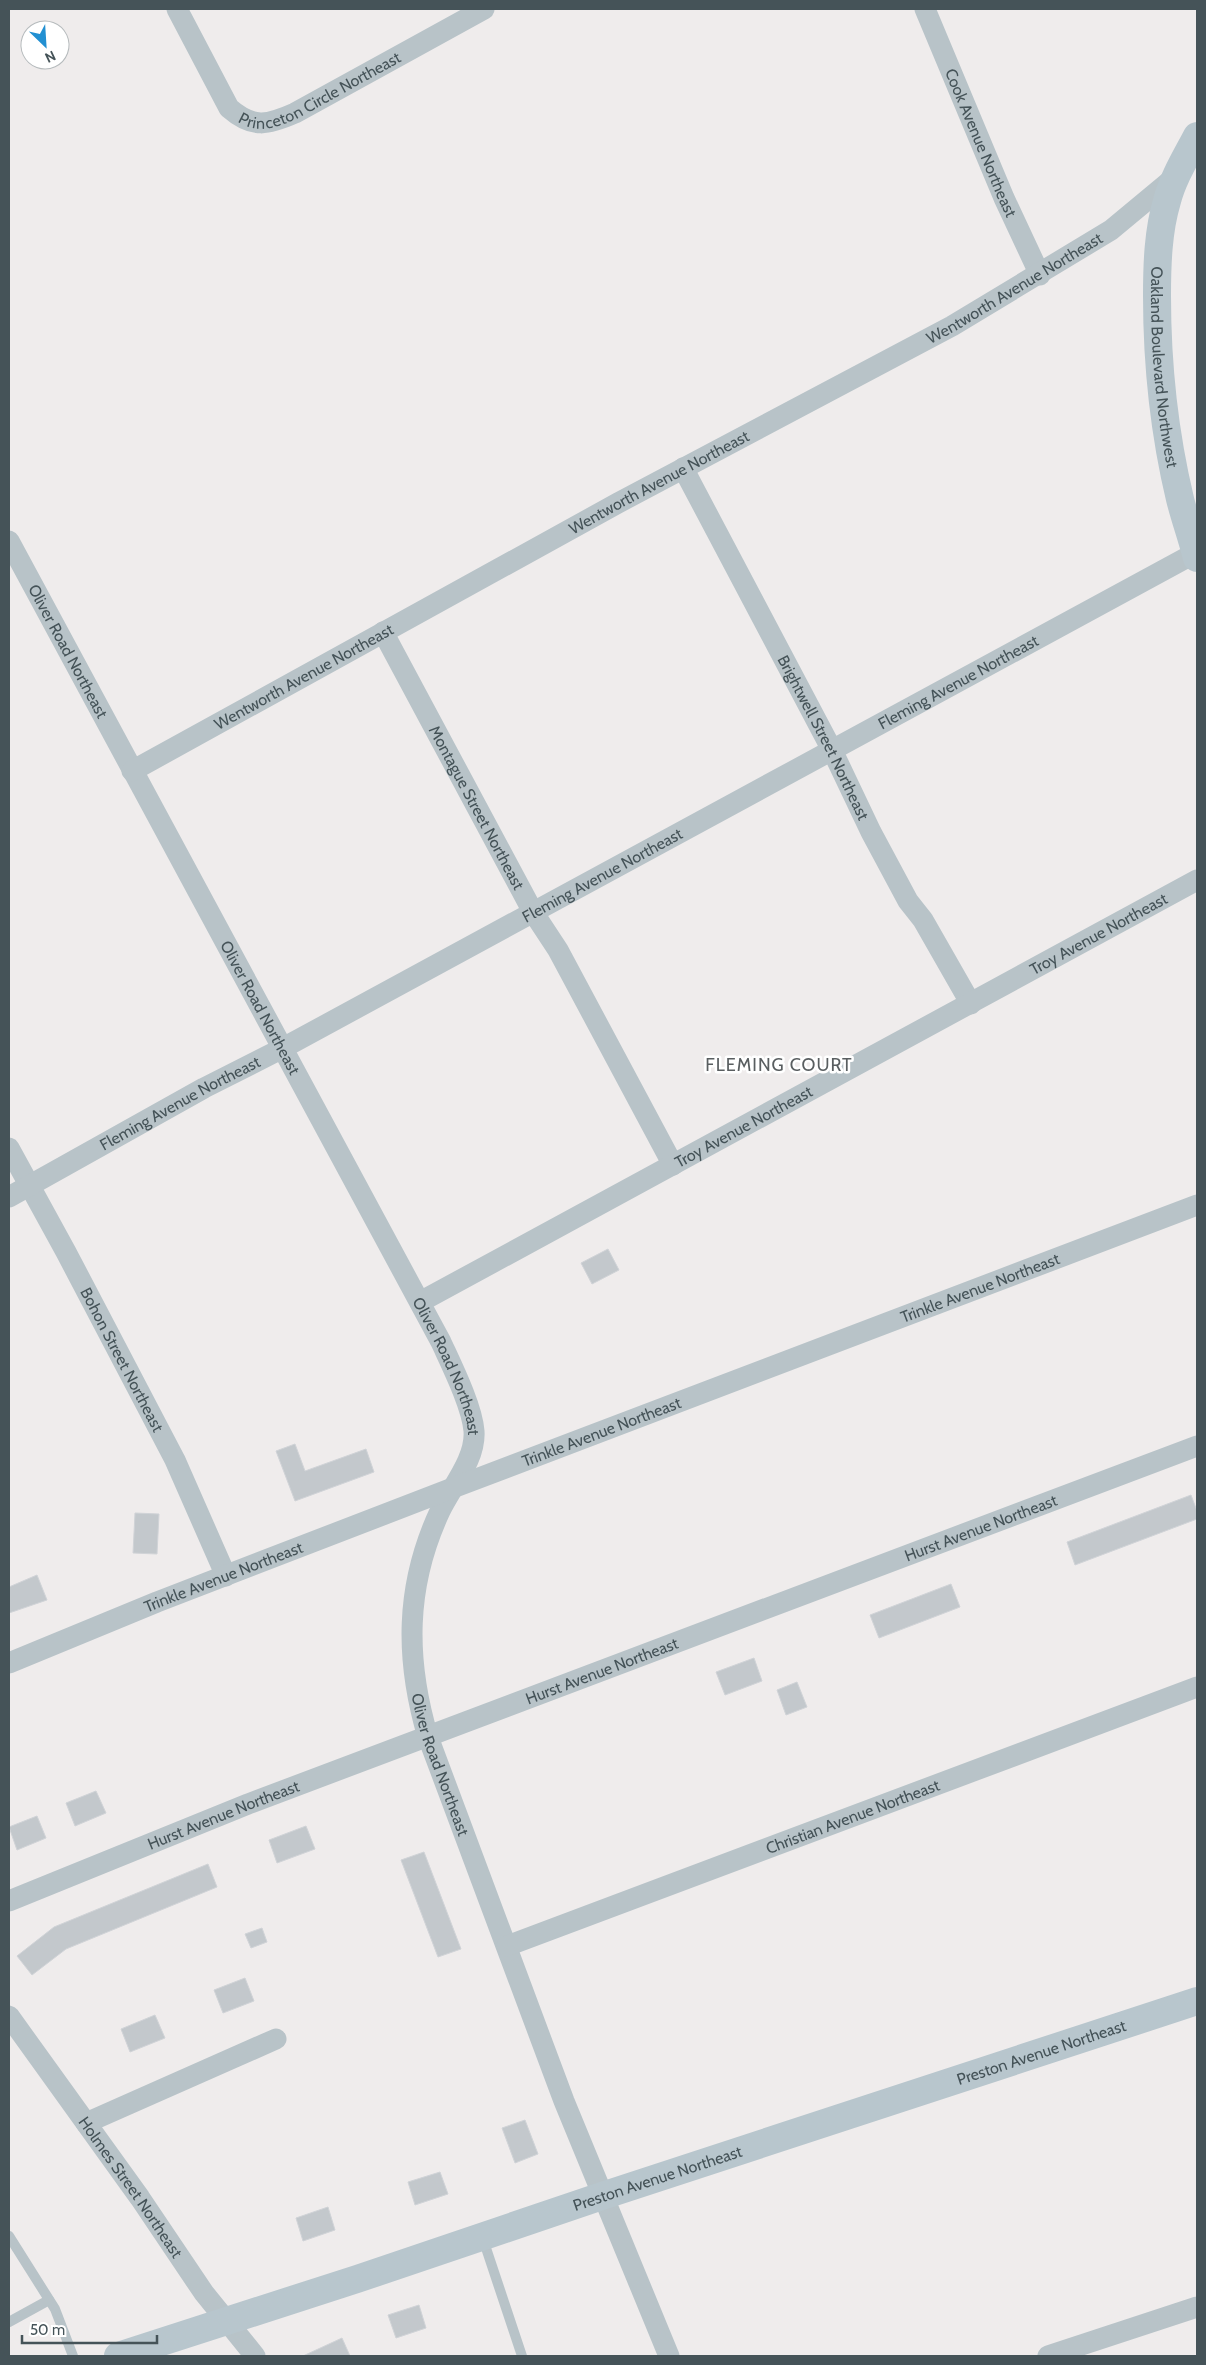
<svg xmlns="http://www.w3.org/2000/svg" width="1206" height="2365" font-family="Cabin,sans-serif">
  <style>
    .building { fill: #c3c8cc; stroke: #d0d3d7 }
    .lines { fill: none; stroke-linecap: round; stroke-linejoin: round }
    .lane { stroke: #b8c3c8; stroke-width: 10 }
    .street { stroke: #b8c3c8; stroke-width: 21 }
    .secondary { stroke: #b8c6cd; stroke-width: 28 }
    .labels { text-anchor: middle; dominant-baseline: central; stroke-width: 5; stroke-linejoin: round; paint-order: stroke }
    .street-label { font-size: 16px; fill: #455358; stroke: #fff }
    .neighbourhood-label { font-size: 18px; letter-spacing: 1px; fill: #595e60; stroke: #fff }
  </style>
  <rect width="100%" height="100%" fill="#efecec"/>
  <g class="building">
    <path d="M608 1249 619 1270 592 1284 581 1263Z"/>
    <path d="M295 1444 305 1471 366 1449 374 1472 295 1501 276 1451Z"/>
    <path d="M1191 1495 1197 1511V1519L1075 1565 1067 1542Z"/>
    <path d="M135 1513 159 1514 157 1554 133 1553Z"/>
    <path d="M37 1575 47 1600 9 1613V1587Z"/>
    <path d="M951 1584 960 1607 879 1638 870 1615Z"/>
    <path d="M754 1658 762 1681 725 1695 716 1672Z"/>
    <path d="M797 1682 807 1707 786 1715 777 1690Z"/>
    <path d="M96 1791 106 1813 75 1826 66 1803Z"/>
    <path d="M37 1816 46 1838 17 1850 9 1827Z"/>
    <path d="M306 1826 315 1849 277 1863 269 1840Z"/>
    <path d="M424 1852 461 1949 438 1957 401 1860Z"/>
    <path d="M208 1864 217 1887 66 1949 32 1975 17 1956 54 1927Z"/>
    <path d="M262 1928 267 1942 251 1948 245 1934Z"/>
    <path d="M245 1978 254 2001 223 2013 214 1990Z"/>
    <path d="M155 2015 165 2038 130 2052 121 2029Z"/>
    <path d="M525 2120 538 2154 515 2163 502 2128Z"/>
    <path d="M440 2172 448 2194 415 2205 408 2182Z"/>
    <path d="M328 2207 335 2230 303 2241 296 2218Z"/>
    <path d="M419 2305 426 2328 396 2338 388 2315Z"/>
    <path d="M342 2338 350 2356H303Z"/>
  </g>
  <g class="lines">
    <g class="lane">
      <path d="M9 2236 55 2309 73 2356"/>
      <path d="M483 2239 522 2356"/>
      <path d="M9 2322 49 2300"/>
    </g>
    <g class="street">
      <path id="s1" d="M177 9 229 108C253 129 268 125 295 113L484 9"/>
      <path id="s2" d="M925 9 1004 198 1040 275"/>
      <path id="s3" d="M683 468 832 750 871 832 908 901 923 920 971 1004"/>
      <path id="s4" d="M9 541 441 1342C452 1366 472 1406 474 1431 476 1459 452 1486 440 1511 405 1586 405 1659 428 1737L564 2101 669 2356"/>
      <path id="s5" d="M383 632 533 912 558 950 673 1165"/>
      <path id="s6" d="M132 771 618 503 952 326 1111 230 1176 176"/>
      <path id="s7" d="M9 1148 66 1252 175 1460 226 1576"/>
      <path id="s8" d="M9 1197 204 1088 283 1048 1197 552"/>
      <path id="s9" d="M420 1302 1197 880"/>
      <path id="s10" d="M9 1663 157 1602 450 1489 1197 1205"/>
      <path id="s11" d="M9 1901 248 1804 1197 1446"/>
      <path id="s12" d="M507 1946 1197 1687"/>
      <path id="s13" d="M9 2016 140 2198 204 2293 255 2356"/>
      <path d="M86 2123 276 2039"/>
      <path d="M1048 2356 1197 2307"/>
    </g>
    <g class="secondary">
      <path id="s14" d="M1197 136C1186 157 1173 178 1167 201 1158 231 1157 265 1157 296 1157 365 1164 432 1180 499 1185 519 1192 538 1197 558"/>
      <path id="s15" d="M118 2356 357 2279 602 2196 1197 2001"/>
    </g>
  </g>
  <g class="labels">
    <g class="street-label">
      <text stroke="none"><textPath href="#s1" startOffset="214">Princeton Circle Northeast</textPath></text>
      <text stroke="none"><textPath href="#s2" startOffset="145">Cook Avenue Northeast</textPath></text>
      <text stroke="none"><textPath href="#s6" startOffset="1006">Wentworth Avenue Northeast</textPath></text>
      <text stroke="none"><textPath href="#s14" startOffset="239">Oakland Boulevard Northwest</textPath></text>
      <text stroke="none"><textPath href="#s6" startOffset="601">Wentworth Avenue Northeast</textPath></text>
      <text stroke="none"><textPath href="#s4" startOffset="125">Oliver Road Northeast</textPath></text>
      <text stroke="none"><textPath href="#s6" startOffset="196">Wentworth Avenue Northeast</textPath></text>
      <text stroke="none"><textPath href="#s8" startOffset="1080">Fleming Avenue Northeast</textPath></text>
      <text stroke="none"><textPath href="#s3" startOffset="304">Brightwell Street Northeast</textPath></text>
      <text stroke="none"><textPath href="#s5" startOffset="199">Montague Street Northeast</textPath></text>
      <text stroke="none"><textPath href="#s8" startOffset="675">Fleming Avenue Northeast</textPath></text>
      <text stroke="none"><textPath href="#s9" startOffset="772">Troy Avenue Northeast</textPath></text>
      <text stroke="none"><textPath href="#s4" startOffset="530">Oliver Road Northeast</textPath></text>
      <text stroke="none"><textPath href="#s8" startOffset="195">Fleming Avenue Northeast</textPath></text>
      <text stroke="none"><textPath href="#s9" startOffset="368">Troy Avenue Northeast</textPath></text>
      <text stroke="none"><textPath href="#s10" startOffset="1041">Trinkle Avenue Northeast</textPath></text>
      <text stroke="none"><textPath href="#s7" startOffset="240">Bohon Street Northeast</textPath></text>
      <text stroke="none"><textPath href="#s4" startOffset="935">Oliver Road Northeast</textPath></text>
      <text stroke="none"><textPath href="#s10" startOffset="636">Trinkle Avenue Northeast</textPath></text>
      <text stroke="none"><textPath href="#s11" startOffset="1041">Hurst Avenue Northeast</textPath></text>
      <text stroke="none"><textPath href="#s10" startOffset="231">Trinkle Avenue Northeast</textPath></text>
      <text stroke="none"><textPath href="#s11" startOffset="636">Hurst Avenue Northeast</textPath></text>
      <text stroke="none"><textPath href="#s4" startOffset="1355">Oliver Road Northeast</textPath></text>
      <text stroke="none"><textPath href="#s11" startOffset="231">Hurst Avenue Northeast</textPath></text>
      <text stroke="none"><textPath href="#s12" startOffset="369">Christian Avenue Northeast</textPath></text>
      <text stroke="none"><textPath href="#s15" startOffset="972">Preston Avenue Northeast</textPath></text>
      <text stroke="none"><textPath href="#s15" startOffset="568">Preston Avenue Northeast</textPath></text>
      <text stroke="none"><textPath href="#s13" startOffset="210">Holmes Street Northeast</textPath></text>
    </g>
    <g class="neighbourhood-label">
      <text x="779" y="1065">FLEMING COURT</text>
    </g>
  </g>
  <rect width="1206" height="2365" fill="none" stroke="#455358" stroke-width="20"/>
  <g transform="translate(45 45) rotate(155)"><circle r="24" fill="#ffffff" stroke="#b5babc"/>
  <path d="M0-4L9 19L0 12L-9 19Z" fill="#2290d2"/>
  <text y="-8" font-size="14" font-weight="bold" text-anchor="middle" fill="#455358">N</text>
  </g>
  <path d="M22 2335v8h135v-8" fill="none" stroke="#455358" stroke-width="2.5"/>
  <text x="30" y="2335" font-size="15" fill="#455358" stroke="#ffffff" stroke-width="4" paint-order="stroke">50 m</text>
</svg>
